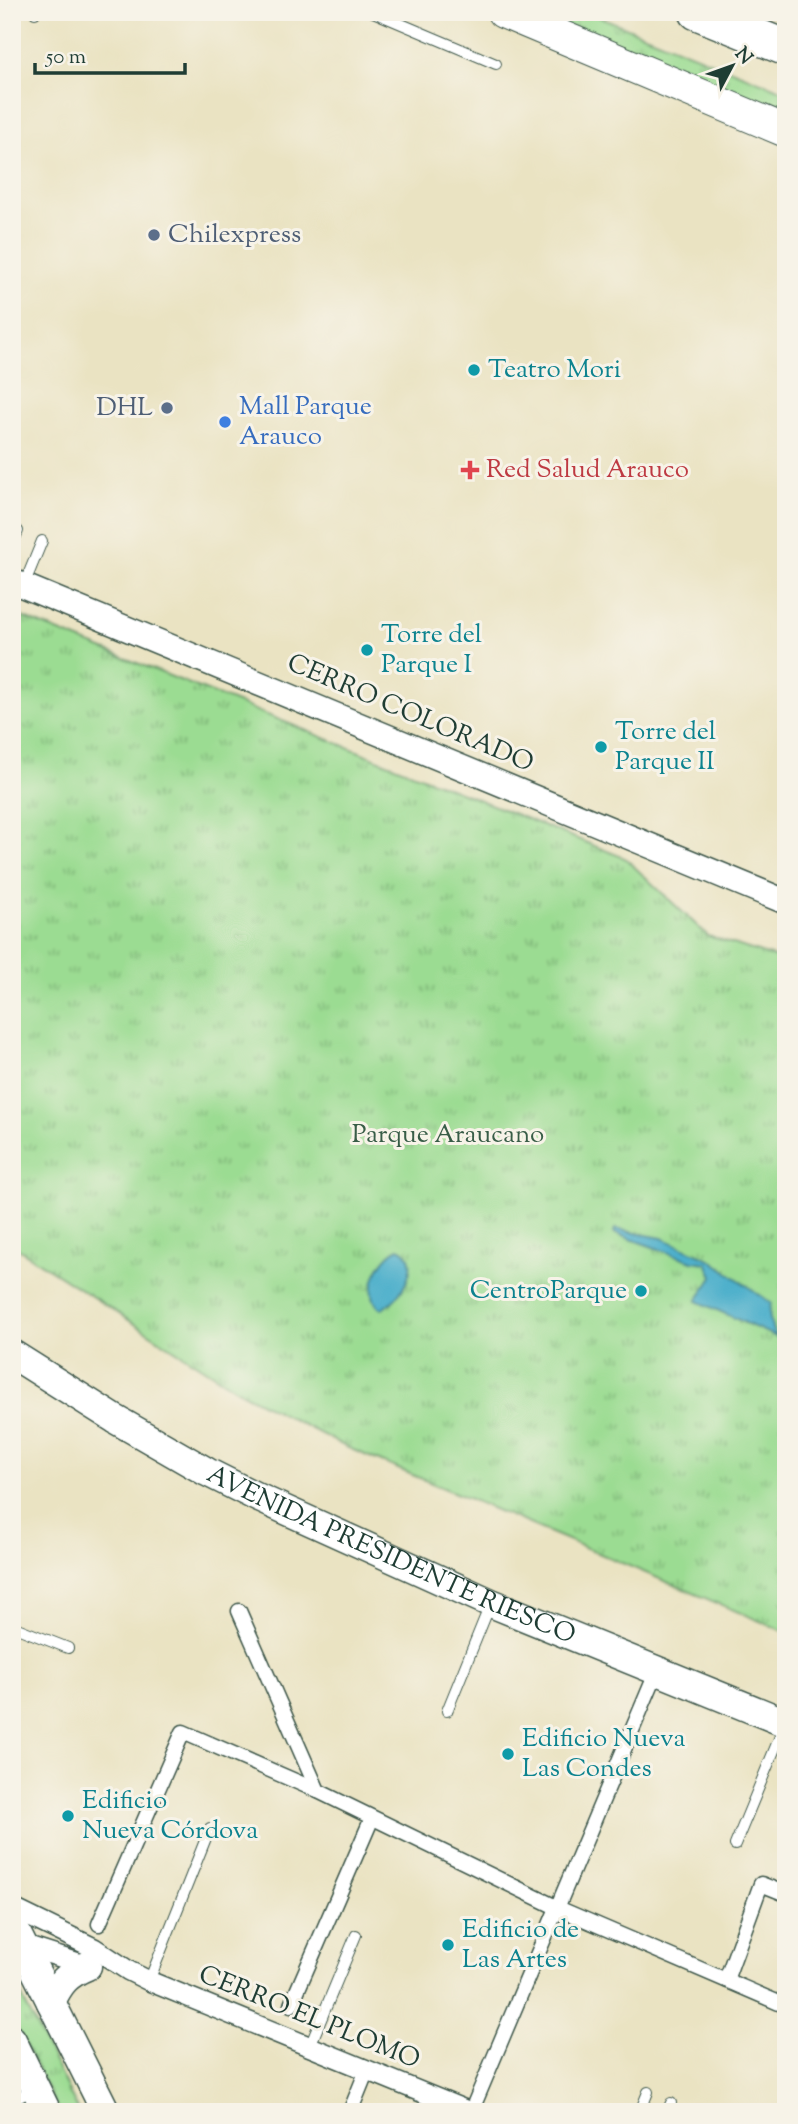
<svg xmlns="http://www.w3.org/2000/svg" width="798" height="2124" font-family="'Sorts Mill Goudy',serif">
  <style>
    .grass { fill: url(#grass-tufts); stroke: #5d8c63; stroke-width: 2 }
    .water { fill: #4cafcb; stroke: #367680; stroke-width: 2 }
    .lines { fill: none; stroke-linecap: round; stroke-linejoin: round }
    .service-casing { stroke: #3d5649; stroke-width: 12 }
    .pedestrian-casing { stroke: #3d5649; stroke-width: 17 }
    .minor-casing { stroke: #3d5649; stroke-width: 22 }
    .tertiary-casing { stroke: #3d5649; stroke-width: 27 }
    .secondary-casing { stroke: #3d5649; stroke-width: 31 }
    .primary-casing { stroke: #3d5649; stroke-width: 34 }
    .motorway-casing { stroke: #3d5649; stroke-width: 38 }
    .service { stroke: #fff; stroke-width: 10 }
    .pedestrian { stroke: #fff; stroke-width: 14 }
    .minor { stroke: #fff; stroke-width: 19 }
    .tertiary { stroke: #fff; stroke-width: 24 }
    .secondary { stroke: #fff; stroke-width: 28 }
    .primary { stroke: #fff; stroke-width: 32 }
    .motorway { stroke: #fff; stroke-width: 35 }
    .service-dot { fill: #5c6f8a; stroke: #f7f3e8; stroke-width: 2.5 }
    .culture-dot { fill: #0f9aa8; stroke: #f7f3e8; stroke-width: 2.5 }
    .shop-dot { fill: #3f7fe0; stroke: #f7f3e8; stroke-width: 2.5 }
    .health-dot { fill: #e0444e; stroke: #f7f3e8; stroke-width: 2.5 }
    .labels { text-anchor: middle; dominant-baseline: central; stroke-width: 6; stroke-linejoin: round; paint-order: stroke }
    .service-label { font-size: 26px; fill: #4e5e75; stroke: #f7f3e8; text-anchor: start }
    .culture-label { font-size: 26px; fill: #0d838f; stroke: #f7f3e8; text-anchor: start }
    .shop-label { font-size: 26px; fill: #366cbe; stroke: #f7f3e8; text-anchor: start }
    .health-label { font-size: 26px; fill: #be3a42; stroke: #f7f3e8; text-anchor: start }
    .street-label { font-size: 26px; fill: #1f3d34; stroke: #f7f3e8 }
    .park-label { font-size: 26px; fill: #385d47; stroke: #f7f3e8 }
  </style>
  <defs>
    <pattern id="grass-tufts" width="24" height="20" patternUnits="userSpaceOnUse" patternTransform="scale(1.75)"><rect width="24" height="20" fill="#9bdc92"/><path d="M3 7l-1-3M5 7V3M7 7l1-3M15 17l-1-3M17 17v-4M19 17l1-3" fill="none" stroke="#7eb478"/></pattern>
  </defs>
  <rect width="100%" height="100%" fill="#f7f3e8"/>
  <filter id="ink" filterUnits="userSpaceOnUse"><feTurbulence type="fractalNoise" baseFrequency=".0143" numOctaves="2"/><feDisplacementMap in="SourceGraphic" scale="14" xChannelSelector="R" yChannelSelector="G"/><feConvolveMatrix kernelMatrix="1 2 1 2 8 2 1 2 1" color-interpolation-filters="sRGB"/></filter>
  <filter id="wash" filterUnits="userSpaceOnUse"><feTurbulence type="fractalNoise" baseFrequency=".00686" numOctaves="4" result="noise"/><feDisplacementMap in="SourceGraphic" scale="28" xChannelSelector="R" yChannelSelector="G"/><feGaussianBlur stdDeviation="1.57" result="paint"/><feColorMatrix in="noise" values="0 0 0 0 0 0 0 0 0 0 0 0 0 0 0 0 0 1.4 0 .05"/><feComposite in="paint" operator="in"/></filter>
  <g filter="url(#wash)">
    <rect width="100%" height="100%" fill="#eae3c2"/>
    <g class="grass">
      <path d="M530 12H588L786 92V115Z"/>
      <path d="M12 613 625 858 708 936 786 961V1632L346 1447 242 1393 12 1245V938L18 924 12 921Z"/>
      <path d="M12 1977 79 2112H59L12 2019Z"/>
    </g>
    <g class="water">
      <path d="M615 1229 662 1238 710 1259 771 1303C768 1316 770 1325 776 1337L697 1301C702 1291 709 1286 713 1276L707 1263 692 1261 614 1233Z"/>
      <path d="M399 1248C425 1258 401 1302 381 1309 361 1294 380 1256 399 1248Z"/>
    </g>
  </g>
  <g filter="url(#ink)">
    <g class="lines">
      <defs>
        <g id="service">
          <path d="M373 12 496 64"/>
          <path d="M35 13V12"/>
          <path d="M12 545 18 531"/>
          <path d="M24 585 42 541"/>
          <path d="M12 1626 68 1648"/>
          <path d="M447 1711 490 1605"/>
          <path d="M735 1845 785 1724"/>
          <path d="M149 1981 210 1828"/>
          <path d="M310 2046 356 1935"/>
          <path d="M12 2101 32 2090"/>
          <path d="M640 2112 648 2092"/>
          <path d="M667 2112 671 2103"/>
        </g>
        <g id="pedestrian">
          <path d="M239 1611 318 1791 558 1908 786 2006"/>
          <path d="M99 1924 183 1732 318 1791"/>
          <path d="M726 1980 761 1884 786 1894"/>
          <path d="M291 2005 372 1818"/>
          <path d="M350 2112 367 2070"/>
          <path d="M471 2112 657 1671"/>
        </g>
        <g id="minor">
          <path d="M12 1908 94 1948 129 1971 149 1981 470 2112"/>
          <path d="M16 1943 91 1967"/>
        </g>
        <path id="tertiary" d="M12 581 786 902"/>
        <g id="secondary">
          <path id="s1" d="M12 1354 115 1419 207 1472 257 1497 491 1603 786 1723"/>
          <path d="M12 1924 106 2112"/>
          <path d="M51 2002C60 1983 67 1974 87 1966"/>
          <path d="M12 2040 47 2112"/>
        </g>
        <path id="primary" d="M503 12 786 131"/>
        <path id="motorway" d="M697 12 786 48"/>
      </defs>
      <use href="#service" class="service-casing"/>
      <use href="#pedestrian" class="pedestrian-casing"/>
      <use href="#minor" class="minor-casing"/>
      <use href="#tertiary" class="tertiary-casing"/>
      <use href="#secondary" class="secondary-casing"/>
      <use href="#primary" class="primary-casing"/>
      <use href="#motorway" class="motorway-casing"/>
      <use href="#service" class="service"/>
      <use href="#pedestrian" class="pedestrian"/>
      <use href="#minor" class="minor"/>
      <use href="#tertiary" class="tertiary"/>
      <use href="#secondary" class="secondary"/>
      <use href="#primary" class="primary"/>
      <use href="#motorway" class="motorway"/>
    </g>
  </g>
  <g class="service-dot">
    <circle cx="154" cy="235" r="7"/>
    <circle cx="167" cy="408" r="7"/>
  </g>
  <g class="culture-dot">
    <circle cx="474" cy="370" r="7"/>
    <circle cx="367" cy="650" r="7"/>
    <circle cx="601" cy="747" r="7"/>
    <circle cx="641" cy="1291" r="7"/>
    <circle cx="508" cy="1754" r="7"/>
    <circle cx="68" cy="1816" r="7"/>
    <circle cx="448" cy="1945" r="7"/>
  </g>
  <circle class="shop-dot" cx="225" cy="422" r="7"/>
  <path class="health-dot" d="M466.5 459.5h7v7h7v7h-7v7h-7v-7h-7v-7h7z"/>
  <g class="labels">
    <g class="service-label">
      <text x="168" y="235">Chilexpress</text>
      <text x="153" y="408" text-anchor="end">DHL</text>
    </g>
    <g class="culture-label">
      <text x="488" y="370">Teatro Mori</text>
      <text x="381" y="635">Torre del<tspan x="381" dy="30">Parque I</tspan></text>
      <text x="615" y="732">Torre del<tspan x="615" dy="30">Parque II</tspan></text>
      <text x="627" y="1291" text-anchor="end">CentroParque</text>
      <text x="522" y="1739">Edificio Nueva<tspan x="522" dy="30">Las Condes</tspan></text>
      <text x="82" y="1801">Edificio<tspan x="82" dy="30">Nueva Córdova</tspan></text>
      <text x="462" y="1930">Edificio de<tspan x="462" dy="30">Las Artes</tspan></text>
    </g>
    <g class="shop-label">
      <text x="239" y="407">Mall Parque<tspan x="239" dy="30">Arauco</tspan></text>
    </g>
    <g class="health-label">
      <text x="486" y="470">Red Salud Arauco</text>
    </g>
    <g class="street-label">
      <text transform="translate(410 714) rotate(23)">CERRO COLORADO</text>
      <text stroke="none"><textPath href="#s1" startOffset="430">AVENIDA PRESIDENTE RIESCO</textPath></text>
      <text transform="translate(309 2018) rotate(22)">CERRO EL PLOMO</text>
    </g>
    <g class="park-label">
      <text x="448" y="1135">Parque Araucano</text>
    </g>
  </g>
  <rect width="798" height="2124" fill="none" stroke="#f7f3e8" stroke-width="42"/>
  <g transform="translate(732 66) rotate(49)" stroke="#f7f3e8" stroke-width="5" paint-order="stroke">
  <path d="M0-5L12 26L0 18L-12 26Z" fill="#1f3d34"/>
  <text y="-10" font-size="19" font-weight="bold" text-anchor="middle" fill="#1f3d34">N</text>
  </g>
  <path d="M35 63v10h150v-10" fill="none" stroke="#1f3d34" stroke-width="3.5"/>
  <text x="46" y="63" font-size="21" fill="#1f3d34" stroke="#f7f3e8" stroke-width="5" paint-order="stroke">50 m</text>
</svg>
